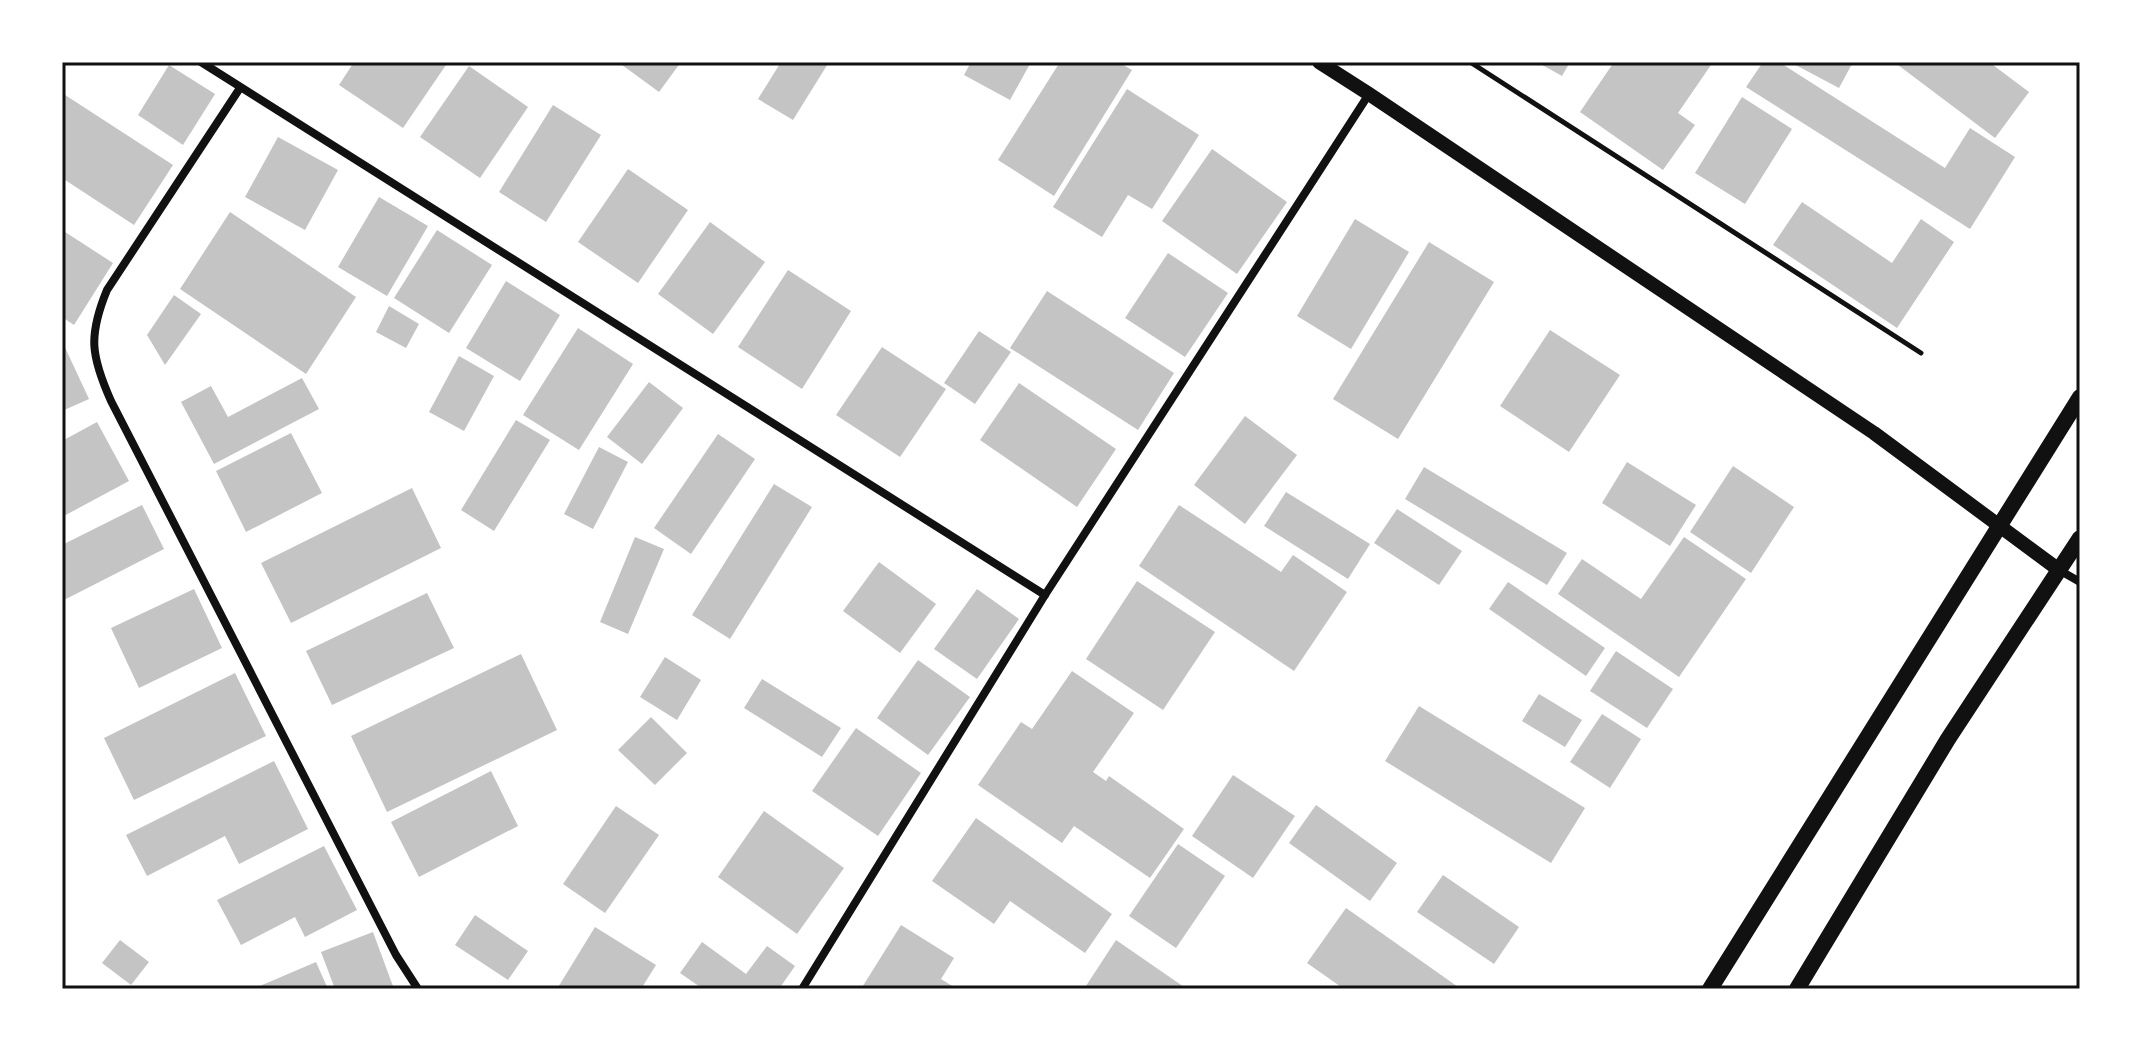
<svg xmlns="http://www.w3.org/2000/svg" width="2142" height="1051" font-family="'Work Sans',sans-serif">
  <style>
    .building { fill: #c4c4c4 }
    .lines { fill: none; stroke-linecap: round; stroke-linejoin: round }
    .path { stroke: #111; stroke-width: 5 }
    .minor { stroke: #111; stroke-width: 8 }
    .tertiary { stroke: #111; stroke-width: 14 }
    .secondary { stroke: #111; stroke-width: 16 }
    .neatline { fill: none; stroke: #111; stroke-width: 3 }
  </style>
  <rect width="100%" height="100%" fill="#fff"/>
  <g class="building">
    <path d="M354 62H448L403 128 339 85Z"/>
    <path d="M618 62H681L659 92Z"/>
    <path d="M781 62H829L793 120 758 99Z"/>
    <path d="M971 62H1031L1010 100 964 75Z"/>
    <path d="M1060 62H1118L1132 70 1054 196 998 160Z"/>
    <path d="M1537 62H1570L1562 76Z"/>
    <path d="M1614 62H1713L1678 113 1695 125 1663 170 1580 112Z"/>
    <path d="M1763 62H1779L1945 168 1970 128 2015 157 1970 229 1746 87Z"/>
    <path d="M1790 62H1853L1839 88Z"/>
    <path d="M1894 62H1989L2029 92 1995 138Z"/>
    <path d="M169 65 215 94 183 145 138 115Z"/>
    <path d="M469 66 528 107 480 178 420 137Z"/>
    <path d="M1127 89 1199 135 1152 209 1128 195 1102 237 1053 207Z"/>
    <path d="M62 93 173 165 134 225 62 178Z"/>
    <path d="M1742 97 1792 129 1745 204 1695 173Z"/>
    <path d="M553 105 601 135 546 222 499 192Z"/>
    <path d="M278 137 338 170 305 230 245 197Z"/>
    <path d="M1212 149 1287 202 1237 274 1162 221Z"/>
    <path d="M628 169 688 210 638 283 578 242Z"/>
    <path d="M379 197 428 226 387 296 338 267Z"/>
    <path d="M1802 202 1892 263 1921 219 1954 242 1897 328 1773 245Z"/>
    <path d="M230 212 356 297 306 374 180 289Z"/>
    <path d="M1355 219 1409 252 1351 349 1297 316Z"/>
    <path d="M710 222 765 262 713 334 658 294Z"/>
    <path d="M62 230 113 263 74 325 62 317Z"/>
    <path d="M437 230 492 265 449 333 394 298Z"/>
    <path d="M1429 242 1494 282 1398 439 1333 399Z"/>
    <path d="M1168 253 1228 293 1185 357 1125 318Z"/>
    <path d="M788 270 851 311 802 389 738 347Z"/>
    <path d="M506 281 560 315 520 381 466 348Z"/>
    <path d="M1047 291 1174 373 1138 430 1010 348Z"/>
    <path d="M174 295 201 314 165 365 147 335Z"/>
    <path d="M389 306 419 324 406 348 376 332Z"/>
    <path d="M578 328 633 364 579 450 523 415Z"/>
    <path d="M1550 330 1620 375 1569 452 1500 406Z"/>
    <path d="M979 331 1011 352 975 404 944 383Z"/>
    <path d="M62 341 89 399 62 411Z"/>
    <path d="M882 347 946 389 900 457 836 415Z"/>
    <path d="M459 356 494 376 464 431 429 412Z"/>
    <path d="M302 378 319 409 214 464 181 402 211 386 228 417Z"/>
    <path d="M649 382 683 408 642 464 607 437Z"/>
    <path d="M1019 383 1116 449 1077 507 980 440Z"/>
    <path d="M1245 416 1297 455 1245 524 1194 485Z"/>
    <path d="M516 420 550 440 494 531 461 510Z"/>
    <path d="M97 422 129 481 62 517V441Z"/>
    <path d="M291 433 322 493 246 532 216 471Z"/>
    <path d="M718 434 755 459 691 554 654 528Z"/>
    <path d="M599 447 628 462 593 529 564 514Z"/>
    <path d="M1627 462 1696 505 1670 546 1602 503Z"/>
    <path d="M1733 466 1794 507 1751 573 1690 532Z"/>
    <path d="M1424 467 1567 553 1547 585 1405 499Z"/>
    <path d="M774 484 812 507 730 639 692 615Z"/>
    <path d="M412 488 441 548 291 623 261 563Z"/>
    <path d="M1286 492 1370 544 1348 579 1264 526Z"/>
    <path d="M142 505 164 549 62 601V545Z"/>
    <path d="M1179 505 1281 572 1293 555 1347 592 1294 671 1139 566Z"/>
    <path d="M1397 509 1462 551 1439 585 1374 543Z"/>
    <path d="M635 537 664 549 628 634 600 622Z"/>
    <path d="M1684 537 1746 579 1679 677 1558 594 1582 559 1641 599Z"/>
    <path d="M879 562 936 604 900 653 843 611Z"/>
    <path d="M1137 581 1215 632 1163 710 1086 659Z"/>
    <path d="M1508 582 1605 648 1586 676 1489 609Z"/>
    <path d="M194 589 222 648 139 688 111 628Z"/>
    <path d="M977 589 1019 619 977 679 934 649Z"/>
    <path d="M427 593 454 648 332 705 306 651Z"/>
    <path d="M1616 651 1673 689 1647 728 1590 691Z"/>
    <path d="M521 654 557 730 387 812 351 736Z"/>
    <path d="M665 657 701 680 677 720 640 697Z"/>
    <path d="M918 660 970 697 928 755 877 718Z"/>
    <path d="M1072 671 1134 713 1093 772 1106 781 1109 776 1184 829 1150 878 1074 826 1062 843 978 785 1021 722 1032 729Z"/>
    <path d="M235 673 266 736 134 800 104 738Z"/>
    <path d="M762 679 841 728 822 757 744 708Z"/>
    <path d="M1539 694 1582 720 1565 747 1522 721Z"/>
    <path d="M1419 706 1585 808 1551 863 1385 761Z"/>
    <path d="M1602 714 1641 739 1610 788 1570 762Z"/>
    <path d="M651 717 687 753 655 785 618 750Z"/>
    <path d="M856 728 921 773 878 836 812 791Z"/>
    <path d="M274 761 308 829 239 864 225 836 147 876 126 835Z"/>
    <path d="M491 771 518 826 419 877 391 822Z"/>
    <path d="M1233 775 1295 816 1253 878 1192 836Z"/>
    <path d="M1316 805 1397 863 1370 901 1289 843Z"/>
    <path d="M616 806 659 835 605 913 563 884Z"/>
    <path d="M764 811 844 868 797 934 718 877Z"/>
    <path d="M976 818 1112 914 1085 953 1010 901 994 924 932 881Z"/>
    <path d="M1178 844 1225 876 1176 948 1129 916Z"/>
    <path d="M324 846 357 910 305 937 295 917 241 945 217 900Z"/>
    <path d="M1443 875 1519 927 1494 964 1417 912Z"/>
    <path d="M1346 908 1461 989H1344L1307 963Z"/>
    <path d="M475 915 528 951 508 980 455 945Z"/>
    <path d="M901 925 954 958 941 979 957 989H861Z"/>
    <path d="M595 927 656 965 641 989H557Z"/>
    <path d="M373 932 394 989H335L321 952Z"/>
    <path d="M120 940 149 962 131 985 102 963Z"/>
    <path d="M1116 940 1187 989H1084Z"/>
    <path d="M702 942 746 974 767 946 795 966 779 989H703L680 973Z"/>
    <path d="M316 962 328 989H253Z"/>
  </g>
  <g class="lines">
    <path class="path" d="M1470 62 1921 353"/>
    <g class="minor">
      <path d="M201 62 1045 595"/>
      <path d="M240 88 107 290C88 336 91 356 111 401L396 955 418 989"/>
      <path d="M2059 570 2080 582"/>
      <path d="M802 989 1045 595 1369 94"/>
    </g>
    <path class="tertiary" d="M1319 62 1369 94 1874 433 2059 570"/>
    <g class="secondary">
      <path d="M1710 989 2080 397"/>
      <path d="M1797 989 1948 739 2080 538"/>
    </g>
  </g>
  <rect width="2142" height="1051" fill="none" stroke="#ffffff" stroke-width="128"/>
  <rect x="64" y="64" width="2014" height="923" class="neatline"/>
</svg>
